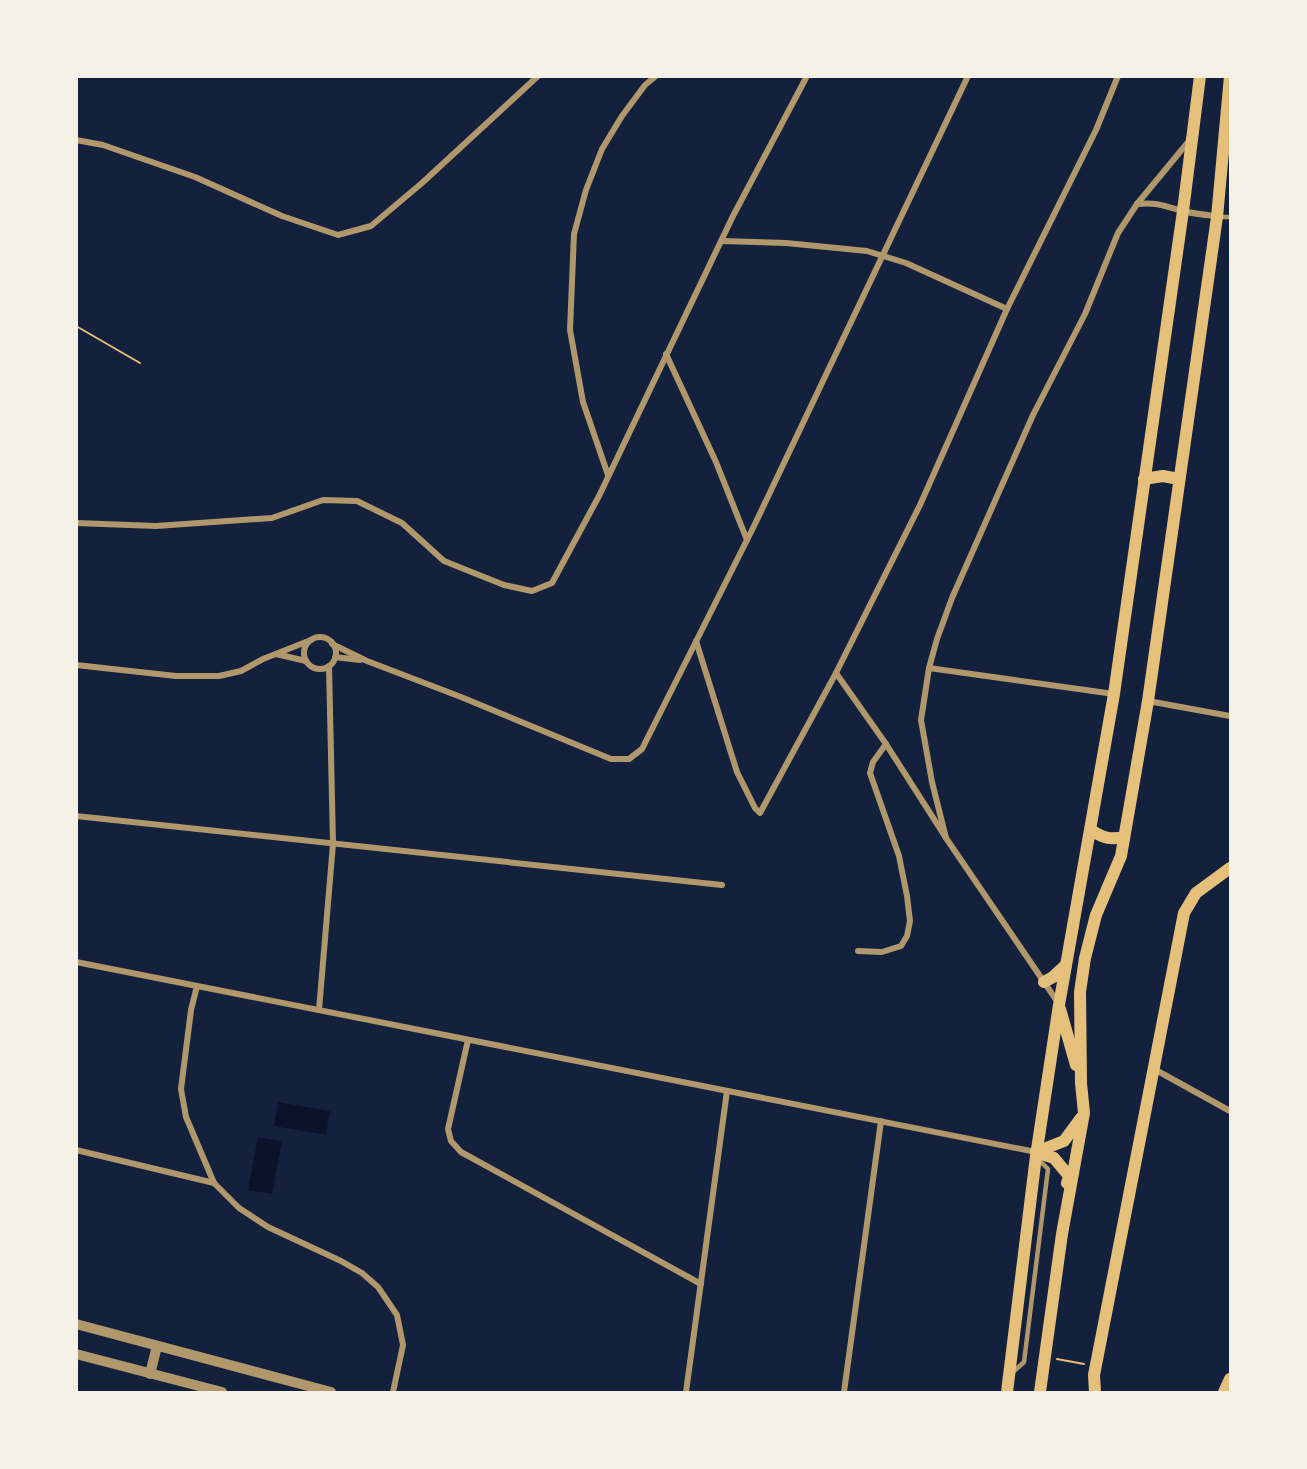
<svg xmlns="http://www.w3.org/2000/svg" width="1307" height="1469" font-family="'PT Sans',sans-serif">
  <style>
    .water { fill: #0b132b }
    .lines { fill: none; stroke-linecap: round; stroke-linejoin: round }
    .path { stroke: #e5c07b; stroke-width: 2 }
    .service { stroke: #b1986c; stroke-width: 4.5 }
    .minor { stroke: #b1986c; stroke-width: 6 }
    .tertiary { stroke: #b1986c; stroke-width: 10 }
    .secondary { stroke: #e5c07b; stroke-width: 12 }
  </style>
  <rect width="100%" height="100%" fill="#14213d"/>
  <g class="water">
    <path d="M278 1102 330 1111 326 1135 274 1126Z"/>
    <path d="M258 1137 282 1141 272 1194 248 1190Z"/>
  </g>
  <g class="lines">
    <g class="path">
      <path d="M76 326 140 363"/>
      <path d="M1057 1359 1084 1364"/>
    </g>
    <g class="service">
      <path d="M1217 217H1230"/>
      <path d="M1012 1373 1024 1362 1048 1169 1037 1158"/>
    </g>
    <g class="minor">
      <path d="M76 140 103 145 195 177 282 216 338 235 371 226 422 183 538 76"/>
      <path d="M1137 204C1160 202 1162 206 1183 211 1194 214 1206 215 1217 216"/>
      <path d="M722 241 786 243 867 251 906 263 1007 309"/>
      <path d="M666 354 716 462 747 540"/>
      <path d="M608 475 583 402 570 330 574 234 586 190 602 149 622 116 645 85 656 76"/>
      <path d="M76 523 156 526 272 518 323 500 357 501 402 523 444 561 504 585 532 591 552 583 599 496 733 216 807 76"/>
      <circle cx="320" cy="653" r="16"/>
      <path d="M696 641 737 772 755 808 760 813 836 673 920 505 1007 309 1096 130 1118 76"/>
      <path d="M332 644 367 661 461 697 611 759H629L642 749 754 526 968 76"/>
      <path d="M276 654 306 661"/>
      <path d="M335 657 360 660"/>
      <path d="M76 665 176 676H219L241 671 263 659 311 640"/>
      <path d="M929 668 1114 694"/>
      <path d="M836 673 886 744 946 838 1059 1004"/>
      <path d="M1148 701 1230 716"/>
      <path d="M76 816 722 885"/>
      <path d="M946 838 932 782 921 720 929 668 937 639 952 598 1033 415 1085 314 1118 233 1137 204 1189 141"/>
      <path d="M858 951 882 952 901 946 907 936 910 921 907 896 899 856 870 773 873 762 886 744"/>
      <path d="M76 962 1036 1152"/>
      <path d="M197 986 191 1010 181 1089 186 1117 214 1183 239 1208 268 1227 341 1261 362 1273 378 1287 397 1315 403 1345 393 1392"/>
      <path d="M319 1010 333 844 329 666"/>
      <path d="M468 1040 448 1129 451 1141 461 1152 701 1284"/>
      <path d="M1154 1069 1230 1111"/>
      <path d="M76 1150 214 1183"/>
      <path d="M686 1392 727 1091"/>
      <path d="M844 1392 881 1121"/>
    </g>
    <g class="tertiary">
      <path d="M76 1324 331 1392"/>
      <path d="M76 1354 222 1392"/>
      <path d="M150 1374 157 1346"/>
    </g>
    <g class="secondary">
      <path d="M1144 479 1163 476 1179 479"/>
      <path d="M1091 830C1103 838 1110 840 1124 837"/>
      <path d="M1044 982 1053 977 1066 965"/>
      <path d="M1060 1009 1076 1065"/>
      <path d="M1036 1152 1054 1158 1069 1176 1067 1183"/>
      <path d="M1036 1152 1064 1141 1081 1118"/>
      <path d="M1007 1392 1036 1156 1059 1005 1114 694 1183 211 1200 76"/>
      <path d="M1040 1392 1062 1234 1084 1113 1081 1083 1080 992 1085 958 1096 915 1121 856 1148 701 1217 217 1230 76"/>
      <path d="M1095 1392 1094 1375 1184 913 1196 893 1230 868"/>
      <path d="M1224 1392 1230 1379"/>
    </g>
  </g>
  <rect width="1307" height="1469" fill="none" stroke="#f6f1e7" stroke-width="156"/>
</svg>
